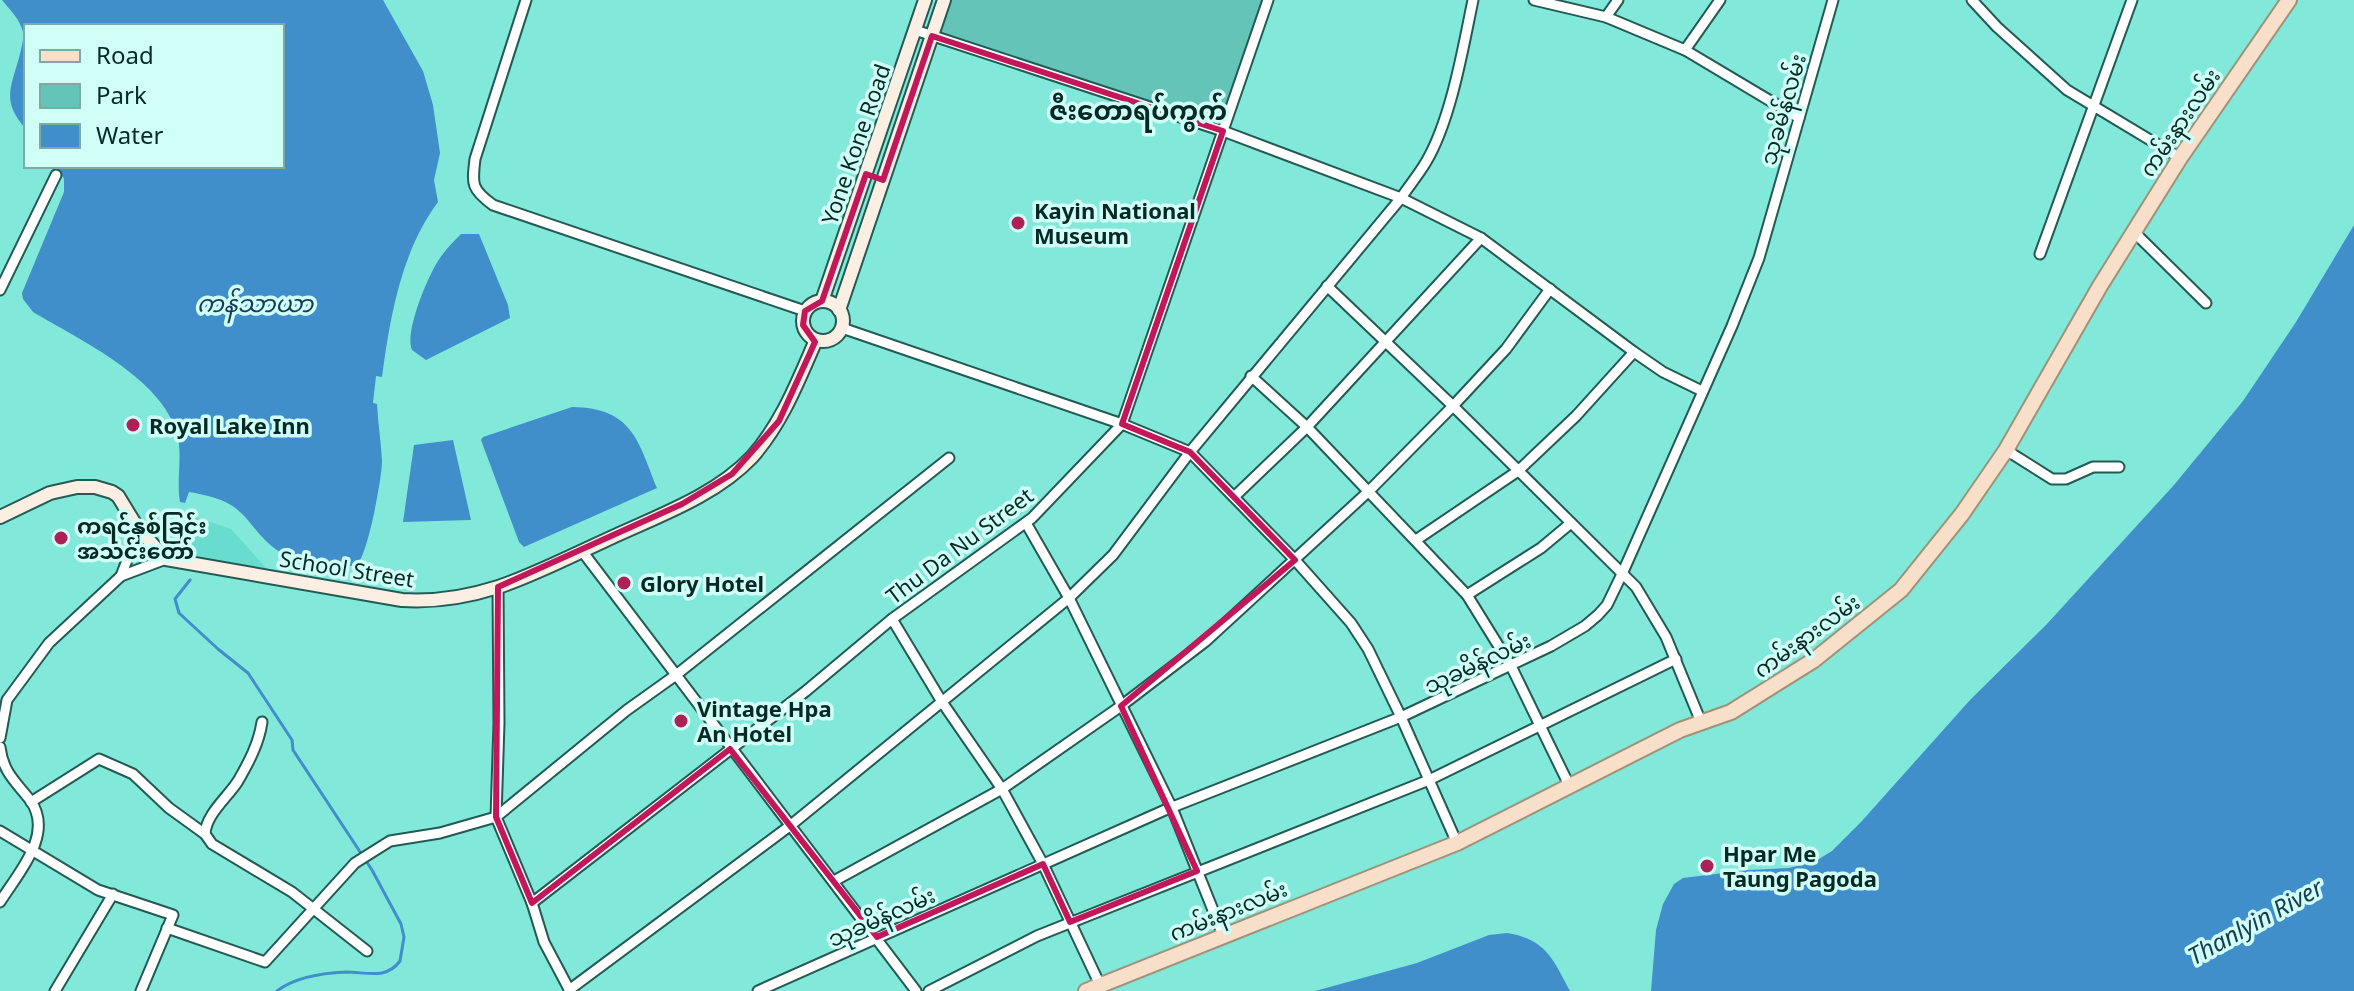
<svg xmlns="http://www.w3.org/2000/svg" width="2354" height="991" font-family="'Noto Sans','Noto Sans Myanmar',sans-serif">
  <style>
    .built { fill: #68ddce }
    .green { fill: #63c4b7 }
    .water { fill: #408fca }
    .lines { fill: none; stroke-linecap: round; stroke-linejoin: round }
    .stream { stroke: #408fca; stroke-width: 3 }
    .street-casing { stroke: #235a54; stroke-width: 13 }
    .secondary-casing { stroke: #235a54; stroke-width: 16 }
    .primary-casing { stroke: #9f9279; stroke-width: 18 }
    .street { stroke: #fff; stroke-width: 9 }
    .secondary { stroke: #fbefe4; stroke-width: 12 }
    .primary { stroke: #f7dfca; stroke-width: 14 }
    .marked { fill: none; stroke: #c2185b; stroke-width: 6; stroke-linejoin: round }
    .poi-dot { fill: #af2057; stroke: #cffff7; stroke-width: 3 }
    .labels { text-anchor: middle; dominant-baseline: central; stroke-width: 7; stroke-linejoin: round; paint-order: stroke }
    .street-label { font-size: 22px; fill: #062925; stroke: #cffff7 }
    .poi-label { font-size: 22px; font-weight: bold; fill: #062925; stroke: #cffff7; text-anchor: start }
    .water-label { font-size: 24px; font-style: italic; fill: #193a54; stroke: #cffff7 }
    .quarter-label { font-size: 26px; font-weight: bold; fill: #062925; stroke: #cffff7 }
  </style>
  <rect width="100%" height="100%" fill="#81e8da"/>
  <path class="built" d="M178 511 231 529 267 569 181 555 169 545Z"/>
  <path class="green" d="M944 0H1268L1223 131 932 36Z"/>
  <g class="water">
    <path d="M2 0H383L423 71 433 105 440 153 434 180 438 202C401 252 390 317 382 377L376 376 373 403 377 404C378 423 381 442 382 461 382 478 368 554 357 565 326 571 287 563 265 540 256 531 249 520 240 512 227 499 206 495 189 492L185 503 180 502C176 479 183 456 177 434 162 378 80 340 33 312L23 299 22 293 64 192V179L57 166H282V26H26V129C2 102 10 89 19 58 21 49 24 41 23 32 20 19 10 10 2 0Z"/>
    <path d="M2354 225V991H1651L1656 930 1663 904 1674 884 1683 878 1748 870 1789 868 1814 862 1832 851 1861 822 1970 700 2046 625 2174 485 2243 401 2296 322Z"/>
    <path d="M461 234H479L508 305 510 318 426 360 412 350C404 333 428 275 440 258 446 249 453 242 461 234Z"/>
    <path d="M572 407C633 408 638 441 657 488L524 547 519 542 481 440 483 437Z"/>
    <path d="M453 440 471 520 403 522 414 445Z"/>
    <path d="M1507 933C1546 939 1553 959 1570 991H1315L1417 963 1489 935Z"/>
  </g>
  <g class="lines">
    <path class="stream" d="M190 580 175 599 179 613 218 649 248 673 292 740 293 750 372 870 401 924 404 937 400 961C386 980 367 972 346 972 323 973 295 977 277 991"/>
    <defs>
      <g id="street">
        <path d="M526 0 475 159C472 184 471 189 493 205L805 311"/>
        <path d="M1534 0 1606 17 1685 50 1799 118"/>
        <path d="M1972 0 1997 27 2067 90 2180 158"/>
        <path d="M1606 17 1618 0"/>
        <path d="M915 30 1223 131 1401 198 1481 238 1634 352 1663 372 1702 391"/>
        <path d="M1685 50 1720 0"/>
        <path d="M2134 232 2206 303"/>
        <path d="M2040 254 2132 0"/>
        <path d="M1327 286 1453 406 1636 587 1666 637 1701 722"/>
        <path d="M0 290 56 175"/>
        <path d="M842 328 1122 424 1190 452 1295 560 1351 623 1368 649 1401 717 1457 843"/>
        <path d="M1251 376 1307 427 1467 595 1511 666 1569 785"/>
        <path d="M2006 450 2052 479H2066L2093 467H2119"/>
        <path d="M1234 497 1307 427 1481 238"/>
        <path d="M1026 523 1069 598 1172 808 1223 935"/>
        <path d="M1416 540 1518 471 1576 416 1634 352"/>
        <path d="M582 551 916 991"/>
        <path d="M121 576 132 547 137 527"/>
        <path d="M498 587 499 723 496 817 532 903 544 942 570 991"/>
        <path d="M1467 595 1541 548 1571 523"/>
        <path d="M892 619 942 702 1002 789 1043 864 1100 985"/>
        <path d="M262 722C259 743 249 762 238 781 228 797 206 814 205 834L212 844 292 892 367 951"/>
        <path d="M0 738 7 700 49 643 121 576 166 559"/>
        <path d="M0 747C3 772 15 781 30 800 55 834 18 873 0 902"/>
        <path d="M31 802 99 759 133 774 169 808 205 834"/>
        <path d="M0 831 98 890 173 915 141 991"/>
        <path d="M834 881 1002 789 1121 706 1206 641 1369 491 1453 406 1506 349 1550 289"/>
        <path d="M532 903 806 691 892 619 1032 518 1122 424 1268 0"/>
        <path d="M167 928 265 962 355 863 390 841 440 833 496 817 627 710 676 675 949 458"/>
        <path d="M569 990 791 825 1069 598 1113 555 1190 452 1401 198C1409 186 1419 174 1426 162 1451 120 1463 48 1473 0"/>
        <path d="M55 991 113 894"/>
        <path d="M758 991 1165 810 1401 717 1551 646 1585 626 1598 615 1607 605 1622 574 1732 326 1759 258 1833 0"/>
        <path d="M929 991 1037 936 1429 780 1676 659"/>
      </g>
      <g id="secondary">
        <path d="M822 301 925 0"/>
        <circle cx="823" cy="321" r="20"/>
        <path d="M839 310 944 0"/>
        <path d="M0 517 50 493 77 487H95L112 492 118 496 137 527 166 559 402 600C434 602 467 597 498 587 532 576 571 556 604 541 654 517 713 498 752 457 782 423 798 381 816 340"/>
      </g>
      <path id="primary" d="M1086 991 1457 843 1680 730 1731 712 1814 660 1901 590 1962 514 2006 450 2100 286 2180 158 2289 0"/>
    </defs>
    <use href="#street" class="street-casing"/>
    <use href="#secondary" class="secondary-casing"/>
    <use href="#primary" class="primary-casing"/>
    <use href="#street" class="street"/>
    <use href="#secondary" class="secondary"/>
    <use href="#primary" class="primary"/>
  </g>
  <path class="marked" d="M932 36 1223 131 1122 424 1190 452 1295 560 1121 706 1197 871 1070 922 1043 864 877 937 730 749 532 903 496 817 498 587 682 504 732 474 779 421 815 342 803 325 805 311 822 301 866 174 883 180Z"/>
  <g class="poi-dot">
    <circle cx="1018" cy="223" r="8"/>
    <circle cx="133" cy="425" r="8"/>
    <circle cx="61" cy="538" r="8"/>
    <circle cx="624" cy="583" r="8"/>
    <circle cx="681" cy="721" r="8"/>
    <circle cx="1707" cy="866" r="8"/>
  </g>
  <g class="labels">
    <g class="street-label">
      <text transform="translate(1782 109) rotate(-74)">သုခမိန်လမ်း</text>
      <text transform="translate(2179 122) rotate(-56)">ကမ်းနားလမ်း</text>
      <text transform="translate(855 144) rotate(-71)">Yone Kone Road</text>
      <text transform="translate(959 545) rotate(-37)">Thu Da Nu Street</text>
      <text transform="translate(347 568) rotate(9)">School Street</text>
      <text transform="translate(1806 635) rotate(-36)">ကမ်းနားလမ်း</text>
      <text transform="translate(1477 662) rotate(-25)">သုခမိန်လမ်း</text>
      <text transform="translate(1228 910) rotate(-22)">ကမ်းနားလမ်း</text>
      <text transform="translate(881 916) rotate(-24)">သုခမိန်လမ်း</text>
    </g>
    <g class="poi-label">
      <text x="1034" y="210">Kayin National<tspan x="1034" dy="25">Museum</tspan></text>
      <text x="149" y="425">Royal Lake Inn</text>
      <text x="77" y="525">ကရင်နှစ်ခြင်း<tspan x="77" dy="25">အသင်းတော်</tspan></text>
      <text x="640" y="583">Glory Hotel</text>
      <text x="697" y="708">Vintage Hpa<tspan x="697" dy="25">An Hotel</tspan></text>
      <text x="1723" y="853">Hpar Me<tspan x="1723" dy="25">Taung Pagoda</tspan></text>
    </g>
    <g class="water-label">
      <text x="255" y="302">ကန်သာယာ</text>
      <text transform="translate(2255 921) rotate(-29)">Thanlyin River</text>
    </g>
    <g class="quarter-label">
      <text x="1138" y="110">ဇီးတောရပ်ကွက်</text>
    </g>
  </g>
  <rect x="24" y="24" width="260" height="144" fill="#cffff7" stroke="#7fa9a3" stroke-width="2"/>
  <rect x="40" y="50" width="40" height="12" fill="#f7dfca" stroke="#7fa9a3" stroke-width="2"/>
  <text x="96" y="64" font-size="24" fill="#062925">Road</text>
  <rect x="40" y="84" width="40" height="24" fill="#63c4b7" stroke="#7fa9a3" stroke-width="2"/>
  <text x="96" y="104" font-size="24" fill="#062925">Park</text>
  <rect x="40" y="124" width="40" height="24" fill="#408fca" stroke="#7fa9a3" stroke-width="2"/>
  <text x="96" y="144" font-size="24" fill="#062925">Water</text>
</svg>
